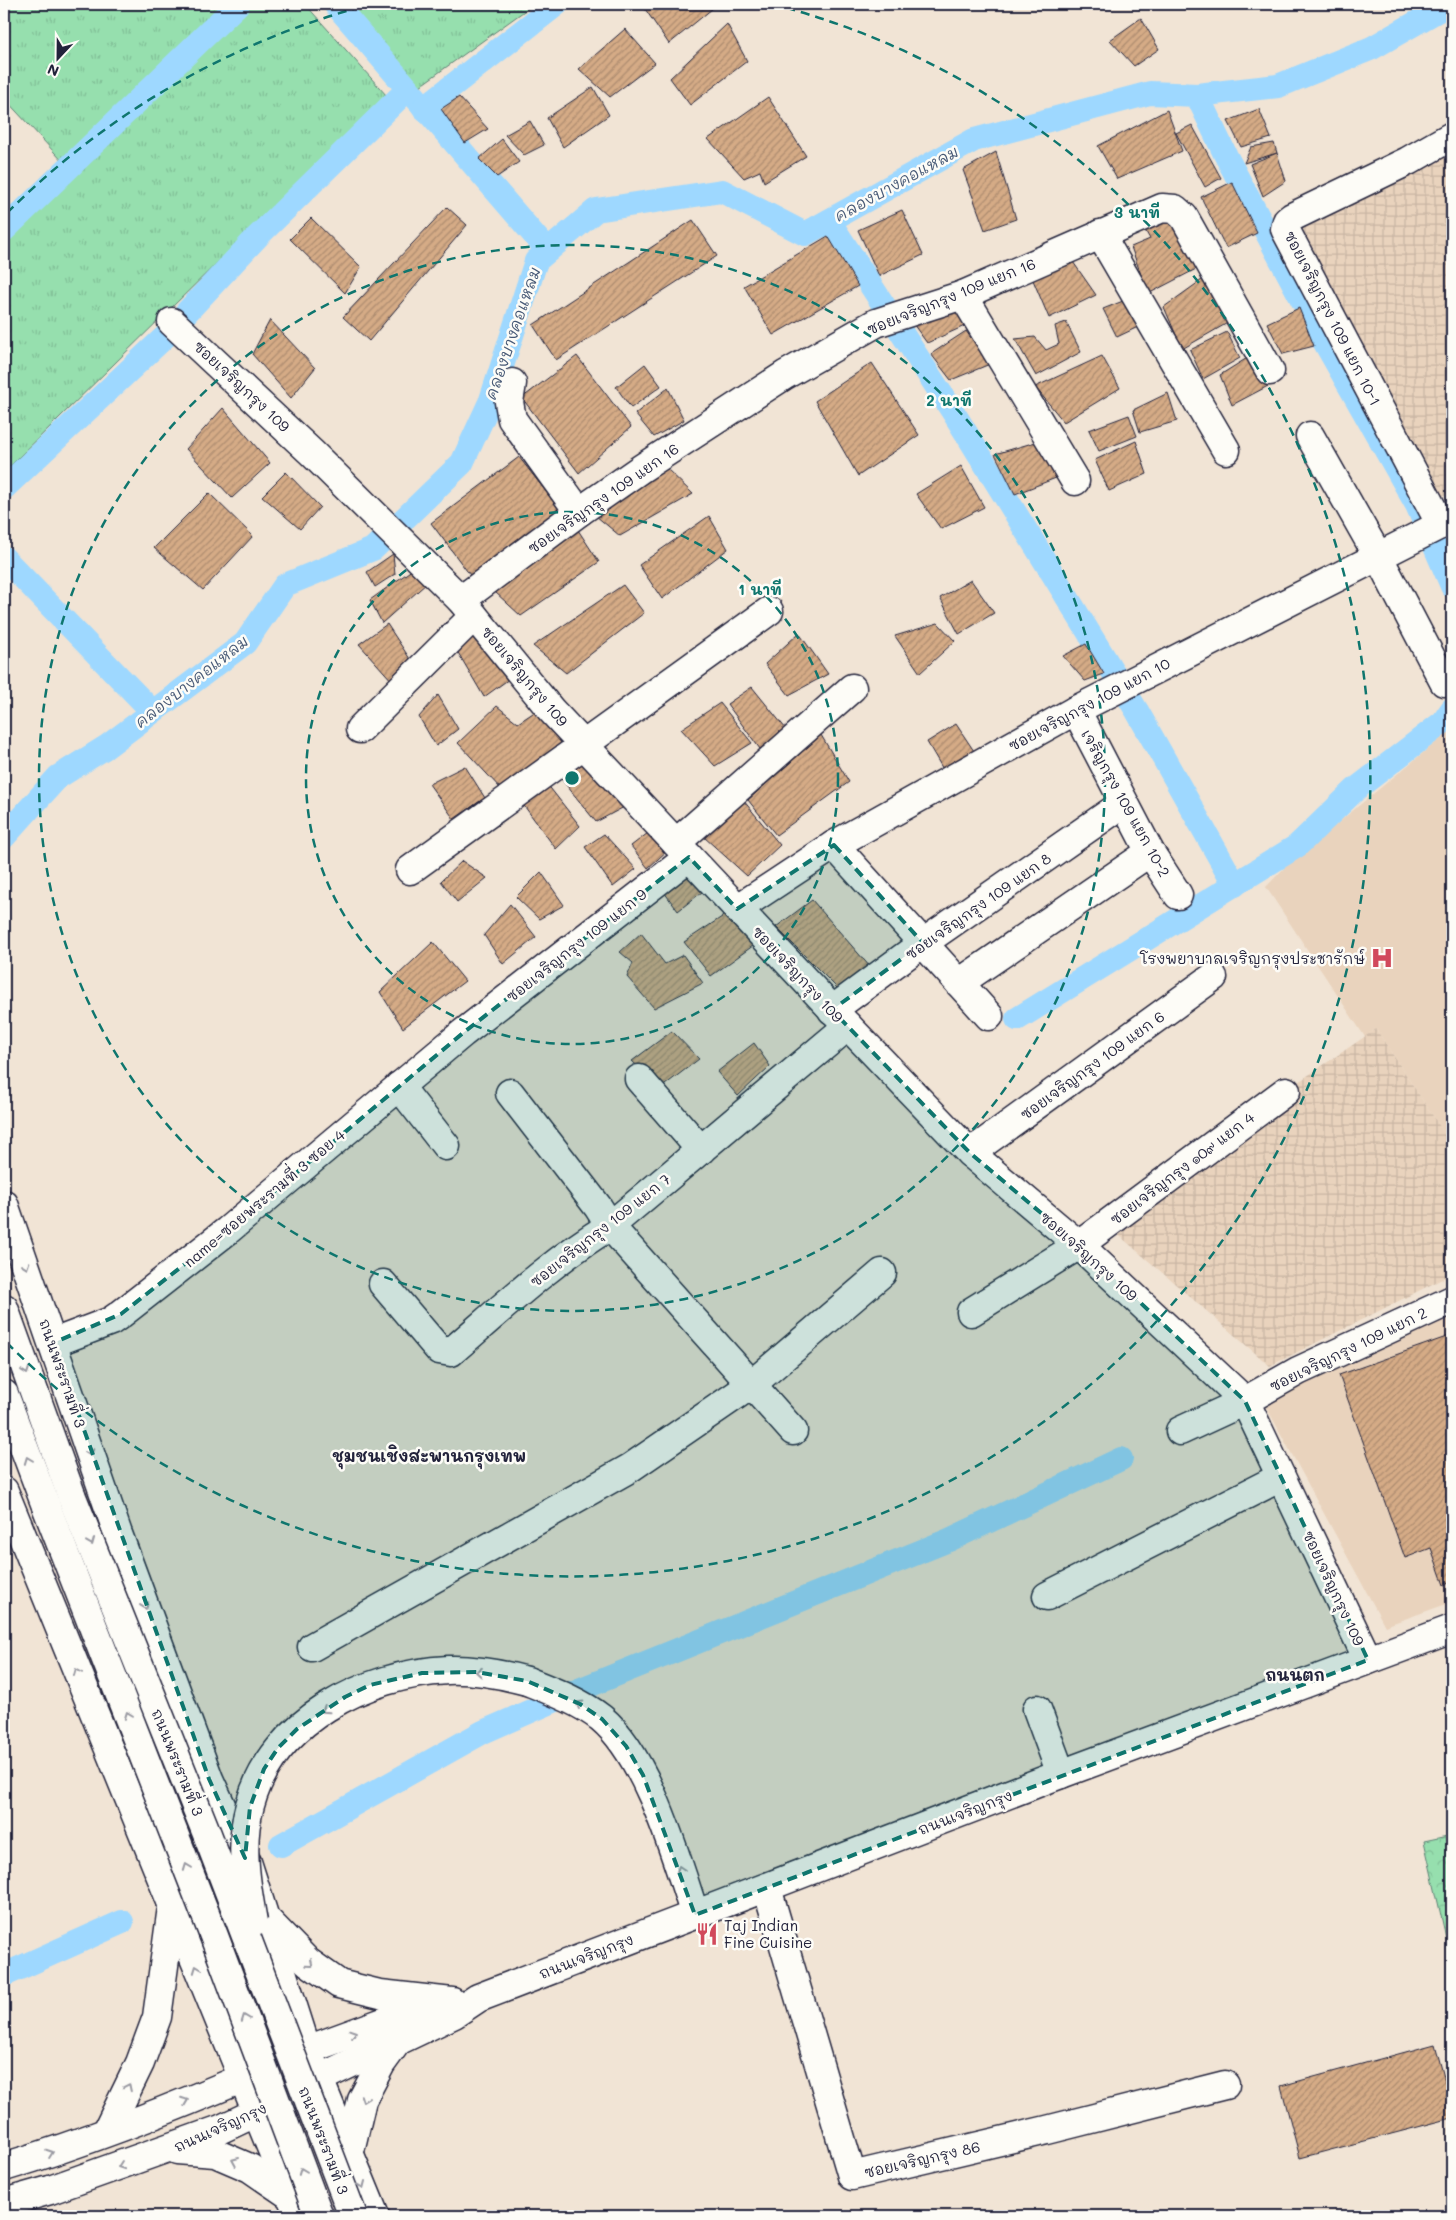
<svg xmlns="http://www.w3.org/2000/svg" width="1456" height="2220" font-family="Mali,'Playpen Sans Thai',sans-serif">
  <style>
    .built { fill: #e9d3bd }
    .industrial { fill: url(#industrial-grid) }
    .grass { fill: url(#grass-tufts); stroke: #5c8074 }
    .forest { fill: url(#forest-crowns); stroke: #5c8074 }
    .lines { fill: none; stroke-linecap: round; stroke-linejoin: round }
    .canal { stroke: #9ed8ff; stroke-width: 24 }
    .building { fill: url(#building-hatch); stroke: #22223b }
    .minor-casing { stroke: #22223b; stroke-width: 31 }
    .major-casing { stroke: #22223b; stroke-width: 31 }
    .minor { stroke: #fdfcf7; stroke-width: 28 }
    .major { stroke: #fdfcf7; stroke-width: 28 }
    .major-bridge-casing { stroke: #22223b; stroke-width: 31; stroke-linecap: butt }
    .major-bridge { stroke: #fdfcf7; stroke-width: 28 }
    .oneway { stroke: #9a9aa2 }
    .marked { fill: #0f766e; fill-opacity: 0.2; stroke: #0f766e; stroke-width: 4; stroke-dasharray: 10 6; stroke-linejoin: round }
    .ring { fill: none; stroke: #0f766e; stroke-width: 2.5; stroke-dasharray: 9 6 }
    .labels { text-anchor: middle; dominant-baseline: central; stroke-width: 5; stroke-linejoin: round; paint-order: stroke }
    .street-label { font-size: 15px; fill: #22223b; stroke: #fdfcf7 }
    .poi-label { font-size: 15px; fill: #22223b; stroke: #fdfcf7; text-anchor: end }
    .water-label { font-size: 16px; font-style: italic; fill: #475976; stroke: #fdfcf7 }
    .neighbourhood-label { font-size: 16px; font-weight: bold; fill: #22223b; stroke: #fdfcf7 }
    .centre { fill: #0f766e; stroke: #fdfcf7; stroke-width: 2.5 }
    .ring-label { font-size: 15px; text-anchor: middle; font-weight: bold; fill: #0f766e; stroke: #fdfcf7; stroke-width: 5; stroke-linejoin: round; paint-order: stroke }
  </style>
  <defs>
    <pattern id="industrial-grid" width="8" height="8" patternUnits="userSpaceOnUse" patternTransform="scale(1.25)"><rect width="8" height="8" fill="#e9d3bd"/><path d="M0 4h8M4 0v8" fill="none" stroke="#c8b5a3"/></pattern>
    <pattern id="grass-tufts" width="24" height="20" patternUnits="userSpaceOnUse" patternTransform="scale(1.25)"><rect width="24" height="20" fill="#96dfae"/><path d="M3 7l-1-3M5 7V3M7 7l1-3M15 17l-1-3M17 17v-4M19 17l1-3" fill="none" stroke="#81bf97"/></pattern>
    <pattern id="forest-crowns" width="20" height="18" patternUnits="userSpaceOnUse" patternTransform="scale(1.25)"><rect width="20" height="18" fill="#96dfae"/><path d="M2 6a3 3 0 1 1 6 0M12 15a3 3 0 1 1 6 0" fill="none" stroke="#81bf97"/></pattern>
    <pattern id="building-hatch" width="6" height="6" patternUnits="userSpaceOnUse" patternTransform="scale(1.25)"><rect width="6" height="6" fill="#d5ab86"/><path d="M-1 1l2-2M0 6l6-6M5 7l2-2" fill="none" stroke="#ac8b6f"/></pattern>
  </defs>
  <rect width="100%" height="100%" fill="#f1e4d5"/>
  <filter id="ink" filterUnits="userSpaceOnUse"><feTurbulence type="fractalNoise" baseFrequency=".02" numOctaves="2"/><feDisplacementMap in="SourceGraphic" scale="10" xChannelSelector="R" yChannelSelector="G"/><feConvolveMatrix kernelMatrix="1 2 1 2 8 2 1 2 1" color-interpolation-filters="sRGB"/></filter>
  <g filter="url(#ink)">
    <g class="built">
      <path d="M1452 729V1145L1376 1029 1365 1037 1266 887 1288 864Z"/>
      <path d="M1452 1310V1602L1385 1626 1263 1401Z"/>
    </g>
    <g class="industrial">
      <path d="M1452 146V491L1437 499 1298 228Z"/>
      <path d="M1376 1029 1452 1145V1274L1270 1366 1099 1218Z"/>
    </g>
    <g class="grass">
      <path d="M4 4H305L387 96 4 472V226L67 166 4 98Z"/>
      <path d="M343 4H534L420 86Z"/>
    </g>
    <path class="forest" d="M1452 1835V1964L1424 1841Z"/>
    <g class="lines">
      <g class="canal">
        <path d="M335 4 548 251"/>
        <path d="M1197 95 1226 156 1324 341 1417 505 1452 586"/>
        <path d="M424 108 557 4"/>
        <path d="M829 221 955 415 1137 711 1235 885"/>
        <path d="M4 230 238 4"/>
        <path d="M186 313 258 236 408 89"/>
        <path d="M4 488 169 333"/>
        <path d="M4 558 152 711"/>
        <path d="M4 837 58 777 106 747 245 643 285 585 373 549 462 463 491 400 536 261 596 210 722 191 805 234 974 140 1150 93 1197 95 1278 86 1372 48 1449 4"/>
        <path d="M1017 1019 1297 846 1356 789 1443 722 1452 709"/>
        <path d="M281 1845 483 1732 581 1689 949 1540 1121 1459"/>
        <path d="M4 1975 122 1922"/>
      </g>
    </g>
    <g class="building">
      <path d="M646 4H718L669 44 643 6Z"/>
      <path d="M1141 18 1159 49 1134 66 1110 40Z"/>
      <path d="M727 24 747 61 690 105 670 78Z"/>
      <path d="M625 29 655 63 610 97 579 69Z"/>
      <path d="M593 87 609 115 563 147 547 118Z"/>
      <path d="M459 97 488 129 465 143 441 109Z"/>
      <path d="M768 97 806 156 764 182 760 171 744 178 708 139Z"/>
      <path d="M1259 109 1271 138 1241 147 1228 121Z"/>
      <path d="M1167 110 1182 151 1117 179 1098 146Z"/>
      <path d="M530 121 544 145 524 155 505 135Z"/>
      <path d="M1192 125 1221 178 1205 187 1176 133Z"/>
      <path d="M502 139 519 162 497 177 479 159Z"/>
      <path d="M1274 143 1277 153 1244 163 1251 147Z"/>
      <path d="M996 152 1016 219 985 230 963 170Z"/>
      <path d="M1277 153 1286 181 1263 196 1250 164Z"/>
      <path d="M1232 182 1257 233 1226 248 1201 197Z"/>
      <path d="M447 207 467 225 369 341 343 317Z"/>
      <path d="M1169 208 1200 267 1148 294 1131 247 1150 239 1138 218Z"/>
      <path d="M902 210 923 255 879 276 858 230Z"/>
      <path d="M311 218 361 267 345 293 290 239Z"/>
      <path d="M693 220 717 256 556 360 533 325Z"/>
      <path d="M828 236 858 286 773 335 744 286Z"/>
      <path d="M1071 259 1096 295 1049 318 1033 280Z"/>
      <path d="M1206 277 1231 321 1182 349 1164 307Z"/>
      <path d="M1128 299 1140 326 1117 337 1103 309Z"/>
      <path d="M957 303 969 324 927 343 908 317Z"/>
      <path d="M1299 308 1314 346 1283 354 1267 323Z"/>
      <path d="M270 320 315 368 291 398 252 354Z"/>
      <path d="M1066 322 1081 352 1036 376 1015 339 1035 337 1046 350 1059 344 1055 326Z"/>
      <path d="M966 331 990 364 951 380 931 354Z"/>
      <path d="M1227 332 1240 358 1203 379 1190 350Z"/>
      <path d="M1252 355 1268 386 1232 405 1220 375Z"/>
      <path d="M577 356 631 427 579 473 522 398Z"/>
      <path d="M1102 356 1120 388 1064 422 1035 387Z"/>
      <path d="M872 363 919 435 858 476 815 401Z"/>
      <path d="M645 364 661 386 631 408 616 387Z"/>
      <path d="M668 388 684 420 654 437 635 414Z"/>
      <path d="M1168 393 1177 421 1140 432 1133 410Z"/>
      <path d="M223 408 270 463 232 498 186 449Z"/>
      <path d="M1129 415 1137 436 1099 451 1089 430Z"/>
      <path d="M1046 439 1061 476 1015 494 995 454Z"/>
      <path d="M1136 441 1147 474 1109 491 1095 460Z"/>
      <path d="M519 457 565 516 476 583 431 523Z"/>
      <path d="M961 466 984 507 941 529 916 494Z"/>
      <path d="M665 467 693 494 620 536 596 516Z"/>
      <path d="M286 472 320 507 300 529 262 496Z"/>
      <path d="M209 493 253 536 203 590 154 548Z"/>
      <path d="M709 516 728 549 662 599 639 565Z"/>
      <path d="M578 530 599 562 521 616 495 592Z"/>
      <path d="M393 554 395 574 375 587 367 572Z"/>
      <path d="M413 569 427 583 382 623 370 600Z"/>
      <path d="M971 580 994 613 959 634 940 598Z"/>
      <path d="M623 585 644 613 566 673 533 646Z"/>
      <path d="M938 623 955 641 920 673 895 636Z"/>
      <path d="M387 624 410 659 393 682 359 644Z"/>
      <path d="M474 626 516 674 484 697 453 644Z"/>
      <path d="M799 633 828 674 789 695 765 664Z"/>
      <path d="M1086 644 1104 674 1085 681 1063 656Z"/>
      <path d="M752 687 786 729 760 749 727 704Z"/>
      <path d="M438 695 458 729 436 746 419 717Z"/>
      <path d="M720 703 752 743 715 766 681 729Z"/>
      <path d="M497 706 518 723 542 707 568 741 501 789 458 743Z"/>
      <path d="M956 724 974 751 944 771 927 742Z"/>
      <path d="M821 735 849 782 776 835 748 800Z"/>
      <path d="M584 754 626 806 596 822 555 771Z"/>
      <path d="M465 766 485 798 454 819 429 784Z"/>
      <path d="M547 784 580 826 556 849 522 803Z"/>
      <path d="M743 800 780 845 747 876 704 837Z"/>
      <path d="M652 830 668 850 648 868 631 846Z"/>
      <path d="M604 834 636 869 613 887 585 847Z"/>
      <path d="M462 861 487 878 457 902 441 881Z"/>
      <path d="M691 866 707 888 678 911 664 892Z"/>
      <path d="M541 872 564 905 539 919 516 897Z"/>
      <path d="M812 900 871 968 841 992 776 927Z"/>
      <path d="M510 904 536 937 503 964 484 935Z"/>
      <path d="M731 911 757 943 711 976 684 942Z"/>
      <path d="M641 933 665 964 683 955 703 983 654 1008 627 977 633 963 620 952Z"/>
      <path d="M433 942 465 981 403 1028 380 992Z"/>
      <path d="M672 1031 699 1059 661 1088 632 1061Z"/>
      <path d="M754 1043 770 1066 738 1096 717 1072Z"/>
      <path d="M1452 1335V1582L1444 1585 1431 1548 1405 1558 1339 1375Z"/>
      <path d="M1435 2044 1452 2107V2118L1300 2158 1281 2086Z"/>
    </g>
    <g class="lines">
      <defs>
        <g id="minor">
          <path d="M1100 234 1226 450"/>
          <path d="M963 295 1075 481"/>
          <path d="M172 322 312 453 461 600 551 710 848 1026 970 1153 1079 1245 1245 1401 1368 1660"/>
          <path d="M512 383 509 402 512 419 579 512"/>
          <path d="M1310 436 1378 556 1444 682"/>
          <path d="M1441 525 1285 229 1287 221 1292 217 1408 161 1452 136"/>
          <path d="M461 600 579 512 642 468 785 375 876 323 963 295 1162 208 1175 209 1184 217 1270 371"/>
          <path d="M1076 710 1150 852 1178 895"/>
          <path d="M360 729 474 616"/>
          <path d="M676 843 852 688"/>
          <path d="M834 845 989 1016"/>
          <path d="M410 870 769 611"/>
          <path d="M737 909 834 845 1076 710 1452 519"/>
          <path d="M959 983 1150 852"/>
          <path d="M832 1010 923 943 1124 803"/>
          <path d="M639 1079 701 1150"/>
          <path d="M399 1086 446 1146"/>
          <path d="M510 1093 598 1207 610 1226 793 1431"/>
          <path d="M970 1153 1213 977"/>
          <path d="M383 1284 439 1350 451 1352C502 1308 552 1261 610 1226L848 1026"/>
          <path d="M971 1312 1079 1245 1286 1091"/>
          <path d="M53 1343 111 1321 121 1314 227 1231 463 1033 689 857"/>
          <path d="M1180 1431 1245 1401 1298 1371 1452 1300"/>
          <path d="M1047 1596 1281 1477"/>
          <path d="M312 1647 630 1468 751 1385 882 1273"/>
          <path d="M1037 1709 1061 1774"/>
          <path d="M767 1888 852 2176 1047 2130 1225 2085"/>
          <path d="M307 2050 400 2016 447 2003"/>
          <path d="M318 2079 454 2014 478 1998 1053 1777 1452 1629"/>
        </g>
        <g id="major">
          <path d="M4 1204 118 1534 209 1779 247 1862 307 2050 375 2216"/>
          <path d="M4 1308 72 1497"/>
          <path d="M4 1394 46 1506"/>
          <path d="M4 1491 299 2216"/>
          <path d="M527 1681C552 1691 579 1701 601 1718 648 1757 676 1858 695 1915"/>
          <path d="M269 1922 308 1962 339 1984 380 1994 452 2002"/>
          <path d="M107 2131 140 2063 157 2017 172 1907"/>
          <path d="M177 2150 215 2153 250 2168 291 2196"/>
          <path d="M349 2155 362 2100 381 2064 397 2042"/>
          <path d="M4 2167C107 2136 209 2094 307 2050"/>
          <path d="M4 2203 50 2190 221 2129 255 2113 318 2079"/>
        </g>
      </defs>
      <use href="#minor" class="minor-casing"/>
      <use href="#major" class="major-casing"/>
      <use href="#minor" class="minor"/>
      <use href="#major" class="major"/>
      <defs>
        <g id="major-bridge">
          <path d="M72 1497 207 1834 353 2216"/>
          <path d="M46 1506 214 1936 319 2216"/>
          <path d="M253 1922C246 1884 239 1843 250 1805 273 1721 365 1674 448 1670 474 1669 501 1674 527 1681"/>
        </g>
      </defs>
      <use href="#major-bridge" class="major-bridge-casing"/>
      <use href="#major-bridge" class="major-bridge"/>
    </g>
    <defs><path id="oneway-chevron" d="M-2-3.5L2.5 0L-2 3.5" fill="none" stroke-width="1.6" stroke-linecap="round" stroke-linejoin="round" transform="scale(1.25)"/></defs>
    <g class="oneway">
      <use href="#oneway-chevron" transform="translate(26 1266) rotate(71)"/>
      <use href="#oneway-chevron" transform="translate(26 1371) rotate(70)"/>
      <use href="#oneway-chevron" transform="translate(90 1453) rotate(71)"/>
      <use href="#oneway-chevron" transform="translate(28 1460) rotate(-111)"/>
      <use href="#oneway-chevron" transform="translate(91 1542) rotate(68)"/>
      <use href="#oneway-chevron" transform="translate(145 1606) rotate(70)"/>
      <use href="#oneway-chevron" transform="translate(77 1672) rotate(-112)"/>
      <use href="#oneway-chevron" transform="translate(479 1672) rotate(-175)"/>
      <use href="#oneway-chevron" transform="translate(579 1704) rotate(-150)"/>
      <use href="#oneway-chevron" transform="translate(325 1710) rotate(147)"/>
      <use href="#oneway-chevron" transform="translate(128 1715) rotate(-111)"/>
      <use href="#oneway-chevron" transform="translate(187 1867) rotate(-111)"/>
      <use href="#oneway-chevron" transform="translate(680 1869) rotate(-108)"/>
      <use href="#oneway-chevron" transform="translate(310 1964) rotate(41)"/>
      <use href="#oneway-chevron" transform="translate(197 1969) rotate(-111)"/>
      <use href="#oneway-chevron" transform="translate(245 2018) rotate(-111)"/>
      <use href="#oneway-chevron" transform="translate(353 2033) rotate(-19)"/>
      <use href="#oneway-chevron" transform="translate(128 2087) rotate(-64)"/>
      <use href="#oneway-chevron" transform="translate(364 2099) rotate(110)"/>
      <use href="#oneway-chevron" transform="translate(185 2101) rotate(-21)"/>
      <use href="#oneway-chevron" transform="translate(50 2153) rotate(-20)"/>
      <use href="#oneway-chevron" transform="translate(235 2161) rotate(-157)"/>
      <use href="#oneway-chevron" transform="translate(121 2166) rotate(161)"/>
      <use href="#oneway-chevron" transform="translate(302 2171) rotate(-111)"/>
      <use href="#oneway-chevron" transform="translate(362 2185) rotate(67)"/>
    </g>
  </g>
  <path class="marked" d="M834 845 923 943 832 1010 970 1153 1079 1245 1245 1401 1368 1660 695 1915 643 1775 626 1746 602 1719 580 1704 527 1681 477 1672 422 1673 370 1685 345 1697 297 1729 278 1748 264 1769 250 1807 245 1858 209 1779 53 1343 121 1314 227 1231 463 1033 689 857 737 909Z"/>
  <g class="ring">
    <circle cx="572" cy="778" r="266"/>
    <circle cx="572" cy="778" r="533"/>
    <path d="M7 213A799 799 0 0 1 372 4M772 4A799 799 0 1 1 7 1343"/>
  </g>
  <defs>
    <symbol id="hospital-bare" viewBox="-9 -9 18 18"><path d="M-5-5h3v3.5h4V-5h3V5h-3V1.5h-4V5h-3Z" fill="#d1495b" stroke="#fdfcf7" stroke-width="2.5" paint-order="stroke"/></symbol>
    <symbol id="restaurant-bare" viewBox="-9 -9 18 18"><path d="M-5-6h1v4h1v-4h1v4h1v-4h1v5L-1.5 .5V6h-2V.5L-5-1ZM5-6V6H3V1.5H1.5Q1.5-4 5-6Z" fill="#d1495b" stroke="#fdfcf7" stroke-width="2.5" paint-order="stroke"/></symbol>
  </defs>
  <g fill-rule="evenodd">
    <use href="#hospital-bare" x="1366" y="942" width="32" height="32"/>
    <use href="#restaurant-bare" x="691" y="1918" width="32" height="32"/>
  </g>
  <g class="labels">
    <g class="street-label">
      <text transform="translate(951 296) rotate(-22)">ซอยเจริญกรุง 109 แยก 16</text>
      <text transform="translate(1333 318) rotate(63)">ซอยเจริญกรุง 109 แยก 10-1</text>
      <text transform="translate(242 386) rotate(43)">ซอยเจริญกรุง 109</text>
      <text transform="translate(603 498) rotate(-35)">ซอยเจริญกรุง 109 แยก 16</text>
      <text transform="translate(525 676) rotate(50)">ซอยเจริญกรุง 109</text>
      <text transform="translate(1089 704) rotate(-28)">ซอยเจริญกรุง 109 แยก 10</text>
      <text transform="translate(1126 803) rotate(61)">เจริญกรุง 109 แยก 10-2</text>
      <text transform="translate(978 906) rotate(-35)">ซอยเจริญกรุง 109 แยก 8</text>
      <text transform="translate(576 945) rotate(-38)">ซอยเจริญกรุง 109 แยก 9</text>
      <text transform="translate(798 974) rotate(47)">ซอยเจริญกรุง 109</text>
      <text transform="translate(1092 1065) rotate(-36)">ซอยเจริญกรุง 109 แยก 6</text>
      <text transform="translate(1182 1168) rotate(-37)">ซอยเจริญกรุง ๑0๙ แยก 4</text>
      <text transform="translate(264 1198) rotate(-40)">name=ซอยพระรามที่ 3 ซอย 4</text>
      <text transform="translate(600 1230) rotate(-38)">ซอยเจริญกรุง 109 แยก 7</text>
      <text transform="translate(1089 1256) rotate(42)">ซอยเจริญกรุง 109</text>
      <text transform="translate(1348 1349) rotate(-26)">ซอยเจริญกรุง 109 แยก 2</text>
      <text transform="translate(63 1373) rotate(71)">ถนนพระรามที่ 3</text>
      <text transform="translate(1334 1588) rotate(65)">ซอยเจริญกรุง 109</text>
      <text transform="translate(178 1762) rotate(68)">ถนนพระรามที่ 3</text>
      <text transform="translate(965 1812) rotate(-21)">ถนนเจริญกรุง</text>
      <text transform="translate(586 1956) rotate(-21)">ถนนเจริญกรุง</text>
      <text transform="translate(220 2127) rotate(-24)">ถนนเจริญกรุง</text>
      <text transform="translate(324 2140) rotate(69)">ถนนพระรามที่ 3</text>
      <text transform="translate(922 2159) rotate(-13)">ซอยเจริญกรุง 86</text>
    </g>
    <g class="poi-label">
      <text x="1365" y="958">โรงพยาบาลเจริญกรุงประชารักษ์</text>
      <text x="724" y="1925" text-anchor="start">Taj Indian<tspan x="724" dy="17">Fine Cuisine</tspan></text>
    </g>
    <g class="water-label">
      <text transform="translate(896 183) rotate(-29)">คลองบางคอแหลม</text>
      <text transform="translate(512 333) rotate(-71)">คลองบางคอแหลม</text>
      <text transform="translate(191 681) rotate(-38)">คลองบางคอแหลม</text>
    </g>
    <g class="neighbourhood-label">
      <text x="429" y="1455">ชุมชนเชิงสะพานกรุงเทพ</text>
      <text x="1295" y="1674">ถนนตก</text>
    </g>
  </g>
  <circle cx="572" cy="778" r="8" class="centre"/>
  <g class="ring-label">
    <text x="1137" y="218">3 นาที</text>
    <text x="949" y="406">2 นาที</text>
    <text x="760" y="595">1 นาที</text>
  </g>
  <rect width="1456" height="2220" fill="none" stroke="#fdfcf7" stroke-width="20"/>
  <rect x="10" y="10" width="1436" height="2200" fill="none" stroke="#22223b" stroke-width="2" filter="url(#ink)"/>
  <g transform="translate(58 58) rotate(202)" stroke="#fdfcf7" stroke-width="4" paint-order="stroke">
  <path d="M0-4L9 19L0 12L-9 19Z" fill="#22223b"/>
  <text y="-8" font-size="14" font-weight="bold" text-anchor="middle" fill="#22223b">N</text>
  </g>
</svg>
